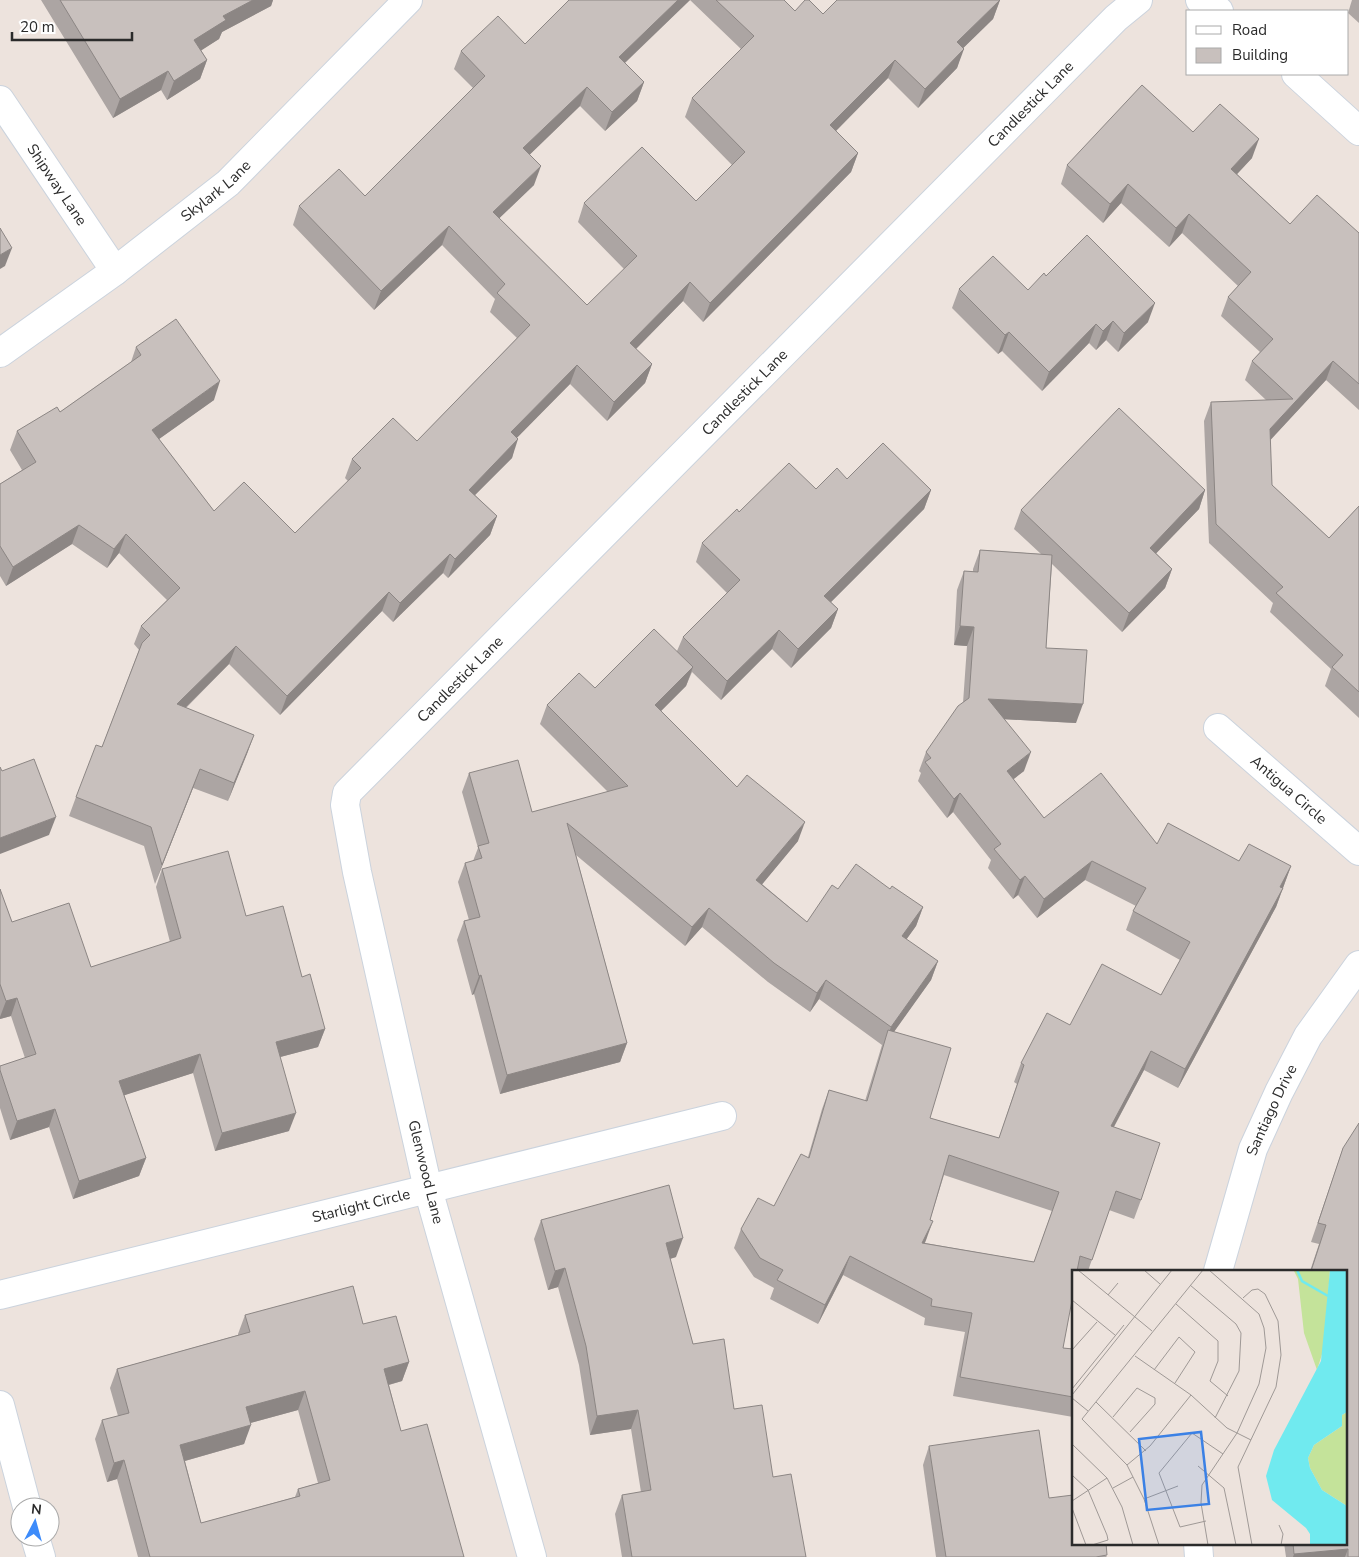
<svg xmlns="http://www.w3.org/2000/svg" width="1359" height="1557" font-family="'Nunito Sans',sans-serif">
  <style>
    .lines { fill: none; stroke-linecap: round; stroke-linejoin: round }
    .minor-casing { stroke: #cbd3dd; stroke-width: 30 }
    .minor { stroke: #fff; stroke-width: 28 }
    .wall { fill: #aca5a3; fill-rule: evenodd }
    .shaded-wall { fill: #8c8684 }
    .building { fill: #c8c0bd; stroke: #8c8684; fill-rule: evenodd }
    .labels { text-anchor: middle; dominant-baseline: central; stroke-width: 5; stroke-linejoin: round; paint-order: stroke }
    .street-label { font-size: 15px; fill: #2b2b2b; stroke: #fff }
    .inset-river { fill: none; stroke: #70eaef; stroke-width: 2.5 }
    .inset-road { fill: none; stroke: #9f9996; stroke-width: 1 }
    .view { fill: #3b81e5; fill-opacity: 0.15; stroke: #3b81e5; stroke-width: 2.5 }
    .inset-edge { fill: none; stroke: #2b2b2b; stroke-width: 2.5 }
  </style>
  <rect width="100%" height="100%" fill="#ede3dd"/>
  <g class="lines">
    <defs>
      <g id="minor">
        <path d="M1200 0 1219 11"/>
        <path d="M1296 74 1359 131"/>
        <path id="s1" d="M0 100 115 271"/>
        <path id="s2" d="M0 353 115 271 228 183 408 0"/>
        <path id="s3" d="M1218 728 1359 851"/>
        <path id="s4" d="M1218 1271 1253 1149 1279 1092 1308 1036 1359 965"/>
        <path id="s5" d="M0 1295 722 1116"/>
        <path d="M0 1405 27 1507"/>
        <path d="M35 1537 41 1557"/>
        <path d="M1198 1543 1199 1557"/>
        <path id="s6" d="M532 1557 428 1189 357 872 345 805 347 793 1116 18 1138 0"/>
      </g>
    </defs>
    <use href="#minor" class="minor-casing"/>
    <use href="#minor" class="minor"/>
  </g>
  <g class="wall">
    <path d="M41 0H273L271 6 222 32 219 39 201 50 207 60 200 79 167 100 161 90 113 118Z"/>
    <path d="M569 0H784L795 11 823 14 1000 0 993 19 963 48 957 68 918 108 888 78 836 131 858 153 851 172 703 322 683 301 636 349 652 364 645 383 607 421 570 384 517 437 512 458 475 495 497 516 490 535 448 578 443 573 393 622 382 611 280 715 229 664 186 708 254 735 228 801 193 788 155 884 144 846 69 816 76 797 102 747 139 650 134 644 141 626 167 600 119 553 107 568 72 544 6 586 0 576V484L22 470 10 450 17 431 60 412 131 362 136 347 214 400 159 439 214 511 295 533 348 481 345 478 352 459 417 441 517 338 490 312 495 299 442 245 374 310 293 225 299 206 365 196 473 88 454 69 461 51 525 44ZM690 0 741 49 692 98 685 117 732 165 696 201 584 203 578 222 624 269 587 305 499 218 534 185 530 154 580 106 605 131 637 101 644 82 625 63Z"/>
    <path d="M1352 0H1359V23L1348 13Z"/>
    <path d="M1193 132 1252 158 1237 174 1290 224 1359 233V410L1326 380 1270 440 1272 485 1329 538 1359 506V718L1325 686 1331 669 1270 612 1273 603 1209 543 1204 421 1211 402 1266 400 1245 380 1252 361 1260 352 1221 316 1228 297 1238 286 1182 233 1169 247 1121 203 1103 223 1061 184 1067 165Z"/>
    <path d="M1046 276 1148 322 1118 352 1106 340 1096 350 1089 343 1042 391 1002 351 998 354 952 308 959 289 1028 290Z"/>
    <path d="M847 479 931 490 924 509 831 602 838 609 831 628 791 668 772 649 721 700 692 672 686 686 661 711 737 787 798 841 762 884 807 922 838 889H890L923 907 916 926 906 940 938 961 931 980 894 1031 930 1118 999 1138 1017 1084 1014 1082 1021 1063 1070 1025 1161 995 1180 960 1126 930 1133 911 1136 906 1085 880 1037 918 1018 895 1013 899 988 868 991 860 953 812 947 818 918 781 921 773 919 771 926 752 963 703 967 646 954 645 957 590 964 571 973 572V569L980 550 1041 554 1014 529 1021 510 1205 490 1199 509 1156 553 1172 569 1165 588 1122 632 1052 564 1046 648 1076 723 1004 719 1024 771 1013 779 1044 818 1239 861 1291 866 1276 907 1178 1088 1144 1070 1114 1127 1141 1200 1134 1219 1109 1210 1088 1271H1073L1063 1348 1073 1349V1417L953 1396 965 1332 924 1325 925 1318 843 1275 818 1324 770 1299 774 1288 754 1277 734 1248 741 1229 774 1206 808 1157 822 1109 829 1090 865 1101 882 1045 819 999 810 1012 768 982 702 927 685 946 576 855 627 1043 620 1062 500 1094 474 994 472 995 457 940 464 921 469 920 458 882 465 863 473 861 478 848 462 792 469 773 532 812 608 792 540 724 547 705 595 688 677 651 683 637 727 593 696 562 702 543 739 512ZM944 1175 1052 1211 1034 1262 925 1243 926 1240 930 1220Z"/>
    <path d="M162 869 246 916 302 977 325 1029 318 1047 280 1057 289 1131 215 1151 193 1073 124 1095 146 1158 139 1176 73 1199 49 1127 10 1140 0 1108V1066L25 1058 11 1016 0 1019V889L12 922 91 967 170 942 156 887Z"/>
    <path d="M1343 1148 1359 1557H1286L1284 1543H1345V1271H1310L1319 1244 1311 1242Z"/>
    <path d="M541 1220 676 1257 670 1259 693 1344 734 1409 773 1477 806 1557H622L615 1514 622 1495 641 1492 631 1429 590 1435 579 1365 558 1287 548 1290 534 1239Z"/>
    <path d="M245 1315 363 1324 409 1362 402 1381 389 1385 401 1431 464 1557H138L117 1479 107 1482 95 1439 102 1420 118 1416 110 1388 117 1369 238 1335V1334ZM298 1410 318 1483 298 1489 295 1497 201 1523 185 1461 244 1444 250 1423Z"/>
    <path d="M929 1446 1049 1498 1107 1557H936L923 1465Z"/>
  </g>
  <g class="shaded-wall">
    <path d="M253 0H273L271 6 222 32 219 39 188 59 194 40 223 16Z"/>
    <path d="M678 0H690L612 75 619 57Z"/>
    <path d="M1000 0 993 19 950 61 957 42Z"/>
    <path d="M964 49 957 68 918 108 925 89Z"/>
    <path d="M207 60 200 79 167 100 174 81Z"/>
    <path d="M895 60 888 78 823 144 830 125Z"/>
    <path d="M168 71 161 90 113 118 120 99Z"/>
    <path d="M644 82 637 101 605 131 612 112Z"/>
    <path d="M587 87 580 106 517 167 523 148Z"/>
    <path d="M1259 139 1252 158 1224 188 1231 169Z"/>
    <path d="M858 153 851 172 703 322 710 303Z"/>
    <path d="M541 166 534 185 486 231 493 212Z"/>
    <path d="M1128 184 1121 203 1103 223 1110 204Z"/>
    <path d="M1189 214 1182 233 1169 247 1176 228Z"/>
    <path d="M449 226 442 245 374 310 381 291Z"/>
    <path d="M12 248 5 266 0 269V255Z"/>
    <path d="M690 282 683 301 623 362 630 343Z"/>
    <path d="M1155 303 1148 322 1118 352 1124 333Z"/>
    <path d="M1113 321 1106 340 1096 350 1103 331Z"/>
    <path d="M1096 324 1089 343 1042 391 1049 372Z"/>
    <path d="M1009 332 1002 351 998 354 1005 335Z"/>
    <path d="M1333 361 1326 380 1263 448 1270 429Z"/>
    <path d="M652 364 645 383 607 421 614 402Z"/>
    <path d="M577 365 570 384 504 451 511 432Z"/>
    <path d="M220 381 214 400 145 449 152 430Z"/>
    <path d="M518 439 512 458 462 508 469 490Z"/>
    <path d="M931 490 924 509 818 615 824 596Z"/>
    <path d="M1205 490 1199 509 1143 567 1150 548Z"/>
    <path d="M497 516 490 535 448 578 455 559Z"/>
    <path d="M79 525 72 544 6 586 13 567Z"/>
    <path d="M126 534 119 553 107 568 114 549Z"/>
    <path d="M450 554 443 573 393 622 400 603Z"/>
    <path d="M1172 569 1165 588 1122 632 1129 613Z"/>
    <path d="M389 592 382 611 280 715 287 696Z"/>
    <path d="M838 609 831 628 791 668 798 649Z"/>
    <path d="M960 626 974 627 967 646 954 645Z"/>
    <path d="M779 630 772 649 721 700 727 681Z"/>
    <path d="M236 646 229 664 170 723 177 704Z"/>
    <path d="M693 667 686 686 648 724 655 705Z"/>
    <path d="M988 699 1083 704 1076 723 981 718Z"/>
    <path d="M254 735 247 754 228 801 234 783Z"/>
    <path d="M1031 752 1024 771 1000 790 1007 771Z"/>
    <path d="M200 769 193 788 155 884 162 865Z"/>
    <path d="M960 793 953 812 947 818 954 799Z"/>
    <path d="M56 817 49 835 0 854V838Z"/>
    <path d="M805 822 798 841 750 899 756 880Z"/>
    <path d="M1092 861 1085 880 1037 918 1044 899Z"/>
    <path d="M1291 866 1276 907 1178 1088 1185 1069Z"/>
    <path d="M1025 876 1018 895 1013 899 1020 880Z"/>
    <path d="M923 907 916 926 895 955 902 936Z"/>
    <path d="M709 908 702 927 685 946 692 927Z"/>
    <path d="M938 961 931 980 884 1046 891 1027Z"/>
    <path d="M481 975 474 994 472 995 479 976Z"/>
    <path d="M826 980 819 999 810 1012 817 993Z"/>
    <path d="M17 998 11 1016 0 1019V1017L6 1001Z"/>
    <path d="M325 1029 318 1047 269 1060 276 1042Z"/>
    <path d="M627 1043 620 1062 500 1094 507 1075Z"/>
    <path d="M1151 1051 1144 1070 1104 1145 1111 1126Z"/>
    <path d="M200 1054 193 1073 113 1099 119 1081Z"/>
    <path d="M55 1109 49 1127 10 1140 17 1121Z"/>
    <path d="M296 1113 289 1131 215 1151 222 1133Z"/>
    <path d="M146 1158 139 1176 73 1199 79 1181Z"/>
    <path d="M933 1221 926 1240 915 1262 922 1243Z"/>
    <path d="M683 1238 676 1257 659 1262 666 1243Z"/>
    <path d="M850 1256 843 1275 818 1324 825 1305Z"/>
    <path d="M565 1268 558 1287 548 1290 555 1271Z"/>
    <path d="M409 1362 402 1381 377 1388 384 1369Z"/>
    <path d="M305 1391 298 1410 239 1426 246 1407Z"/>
    <path d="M638 1410 631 1429 590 1435 597 1416Z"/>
    <path d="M251 1425 244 1444 174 1464 180 1445Z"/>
    <path d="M124 1460 117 1479 107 1482 114 1463Z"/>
    <path d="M1348 1549 1345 1557H1293L1294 1554Z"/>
  </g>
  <g class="building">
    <path d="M60 0H253L223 16 226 20 194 40 207 60 174 81 168 71 120 99Z"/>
    <path d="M569 0H678L619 57 644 82 612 112 587 87 523 148 541 166 493 212 587 305 637 256 584 203 642 147 696 201 745 152 692 98 754 36 716 0H784L795 11 805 0H809L823 14 837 0H1000L957 42 964 49 925 89 895 60 830 125 858 153 710 303 690 282 630 343 652 364 614 402 577 365 511 432 518 439 469 490 497 516 455 559 450 554 400 603 389 592 287 696 236 646 177 704 254 735 234 783 200 769 162 865 151 827 76 797 96 745 102 747 142 643 150 635 141 626 180 588 126 534 114 549 79 525 13 567 0 546V484L36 462 17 431 57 407 60 412 141 355 136 347 176 319 220 381 152 430 214 511 244 482 295 533 361 468 352 459 393 418 417 441 530 325 497 293 505 284 449 226 381 291 299 206 339 169 365 196 485 76 461 51 498 16 525 44Z"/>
    <path d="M1142 85 1193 132 1220 104 1259 139 1231 169 1290 224 1317 195 1359 233V384L1333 361 1270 429 1272 485 1329 538 1359 506V692L1332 667 1343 655 1276 593 1283 587 1216 524 1211 402 1293 399 1252 361 1273 339 1228 297 1251 272 1189 214 1176 228 1128 184 1110 204 1067 165Z"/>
    <path d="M0 228 12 248 0 255Z"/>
    <path d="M1087 235 1155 303 1124 333 1113 321 1103 331 1096 324 1049 372 1009 332 1005 335 959 289 993 256 1028 290 1044 273 1046 276Z"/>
    <path d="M1119 408 1205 490 1150 548 1172 569 1129 613 1021 510Z"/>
    <path d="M883 443 931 490 824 596 838 609 798 649 779 630 727 681 683 637 740 580 702 543 737 509 739 512 789 463 816 489 837 468 847 479Z"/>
    <path d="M980 550 1052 555 1046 648 1087 650 1083 704 988 699 1031 752 1007 771 1044 818 1101 773 1157 844 1168 823 1239 861 1249 844 1291 866 1280 887 1283 888 1185 1069 1151 1051 1111 1126 1160 1143 1141 1200 1116 1191 1092 1260 1080 1256 1077 1271H1073V1295L1063 1348 1073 1349V1397L960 1377 972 1313 931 1306 932 1299 850 1256 825 1305 777 1280 783 1270 760 1258 741 1229 758 1198 774 1206 801 1154 809 1158 829 1090 867 1101 888 1030 951 1048 930 1118 999 1138 1024 1065 1021 1063 1047 1013 1070 1025 1102 964 1161 995 1190 942 1133 911 1146 888 1092 861 1044 899 1025 876 1020 880 994 849 1001 844 960 793 954 799 925 762 931 758 926 752 958 706 969 698 974 627 960 626 964 571 978 572ZM949 1155 1059 1192 1034 1262 922 1243 933 1221 930 1220Z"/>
    <path d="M654 629 693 667 655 705 737 787 747 775 805 822 756 880 807 922 832 885 838 889 856 864 890 889 892 886 923 907 902 936 938 961 891 1027 826 980 817 993 774 963 709 908 692 927 567 823 627 1043 507 1075 481 975 479 976 464 921 480 917 465 863 482 858 478 846 489 843 469 773 518 760 532 812 628 786 547 705 579 673 595 688Z"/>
    <path d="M34 759 56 817 0 838V767L2 771Z"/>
    <path d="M228 851 246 916 283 906 302 977 310 974 325 1029 276 1042 296 1113 222 1133 200 1054 119 1081 146 1158 79 1181 55 1109 17 1121 0 1070V1066L36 1054 17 998 6 1001 0 984V889L12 922 69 903 91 967 181 938 162 869Z"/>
    <path d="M1359 1123V1557H1348V1549L1294 1554 1293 1543H1345V1271H1311L1326 1225 1318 1223 1343 1148Z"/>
    <path d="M669 1185 683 1238 666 1243 693 1344 724 1339 734 1409 762 1405 773 1477 791 1474 806 1557H632L622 1495 651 1490 638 1410 597 1416 586 1346 565 1268 555 1271 541 1220Z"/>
    <path d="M353 1286 363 1324 396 1316 409 1362 384 1369 401 1431 427 1424 464 1557H150L124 1460 114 1463 102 1420 129 1413 117 1369 250 1332 245 1315ZM305 1391 330 1480 298 1489 300 1496 201 1523 180 1445 251 1425 246 1407Z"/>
    <path d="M1039 1430 1049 1498 1073 1495V1543H1106L1107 1555 1096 1557H946L929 1446Z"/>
  </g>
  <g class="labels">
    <g class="street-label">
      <text stroke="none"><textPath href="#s6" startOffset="1758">Candlestick Lane</textPath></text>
      <text stroke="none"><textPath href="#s1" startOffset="102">Shipway Lane</textPath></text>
      <text stroke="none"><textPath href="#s2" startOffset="270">Skylark Lane</textPath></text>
      <text stroke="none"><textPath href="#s6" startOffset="1352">Candlestick Lane</textPath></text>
      <text stroke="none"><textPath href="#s6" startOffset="948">Candlestick Lane</textPath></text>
      <text stroke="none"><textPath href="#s3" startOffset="94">Antigua Circle</textPath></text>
      <text stroke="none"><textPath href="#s4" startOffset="170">Santiago Drive</textPath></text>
      <text transform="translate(426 1172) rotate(76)">Glenwood Lane</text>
      <text stroke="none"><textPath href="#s5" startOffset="372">Starlight Circle</textPath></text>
    </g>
  </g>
  <g transform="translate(1072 1270)">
    <rect width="275" height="275" fill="#ede3dd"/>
    <path d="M258 0 252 78 245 100 232 63 226 9 222 1ZM275 142V236L250 220 238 198 236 188 242 175 270 156V145Z" fill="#c4e39a"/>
    <path d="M258 0H275V142L270 145V156L242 175 236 188 238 198 250 220 275 236V275H238V264L234 258 200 230 194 206 202 180 249 91Z" fill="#70eaef"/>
    <path class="inset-river" d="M225 0 230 11 256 26"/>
    <path class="inset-road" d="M6 0 80 61M72 0 88 14M118 15 164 54 169 63 167 101 143 148M36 25 46 13M171 28 180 20 186 19 193 24 206 51 209 85 204 117 166 197 180 275M0 30 43 65M104 34 146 71V91L138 111 156 126M0 80 25 52M63 86 119 125 155 158 179 170M82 100 107 67 123 82 103 113M0 119 52 55M0 125 100 0M0 128 16 141M24 132 74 181M41 147 65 118 83 128V134L58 162M0 174 35 208 50 237 61 275M55 195 78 176 119 125M126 196 152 218 164 275M0 205 16 220 35 265 36 270 20 275M41 218 61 207M72 229 106 216M0 231 35 208M0 238 14 275M134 251 108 257 87 203 120 163 151 184M207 255 211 264 209 275M87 275 72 229 55 195 10 149 131 0M136 275 129 233 130 215 165 163 187 114 194 78 192 58 187 44 137 0"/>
    <path class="view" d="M129 162 137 234 75 240 67 169Z"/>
    <rect width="275" height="275" class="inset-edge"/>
  </g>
  <rect x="1186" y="10" width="162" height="65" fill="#ffffff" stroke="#aaaaaa"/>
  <rect x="1196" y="26" width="25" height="8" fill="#ffffff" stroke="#aaaaaa"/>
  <text x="1232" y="35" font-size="15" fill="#2b2b2b">Road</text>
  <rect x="1196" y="48" width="25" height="15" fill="#c8c0bd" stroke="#aaaaaa"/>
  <text x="1232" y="60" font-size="15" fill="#2b2b2b">Building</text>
  <g transform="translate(35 1522) rotate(6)"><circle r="24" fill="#ffffff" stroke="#aaaaaa"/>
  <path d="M0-4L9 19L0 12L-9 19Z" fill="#3d8bfa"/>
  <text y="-8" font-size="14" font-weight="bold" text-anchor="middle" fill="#2b2b2b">N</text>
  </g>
  <path d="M12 32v8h120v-8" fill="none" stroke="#2b2b2b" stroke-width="2.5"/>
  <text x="20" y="32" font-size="15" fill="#2b2b2b" stroke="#ffffff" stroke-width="4" paint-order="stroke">20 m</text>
</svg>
